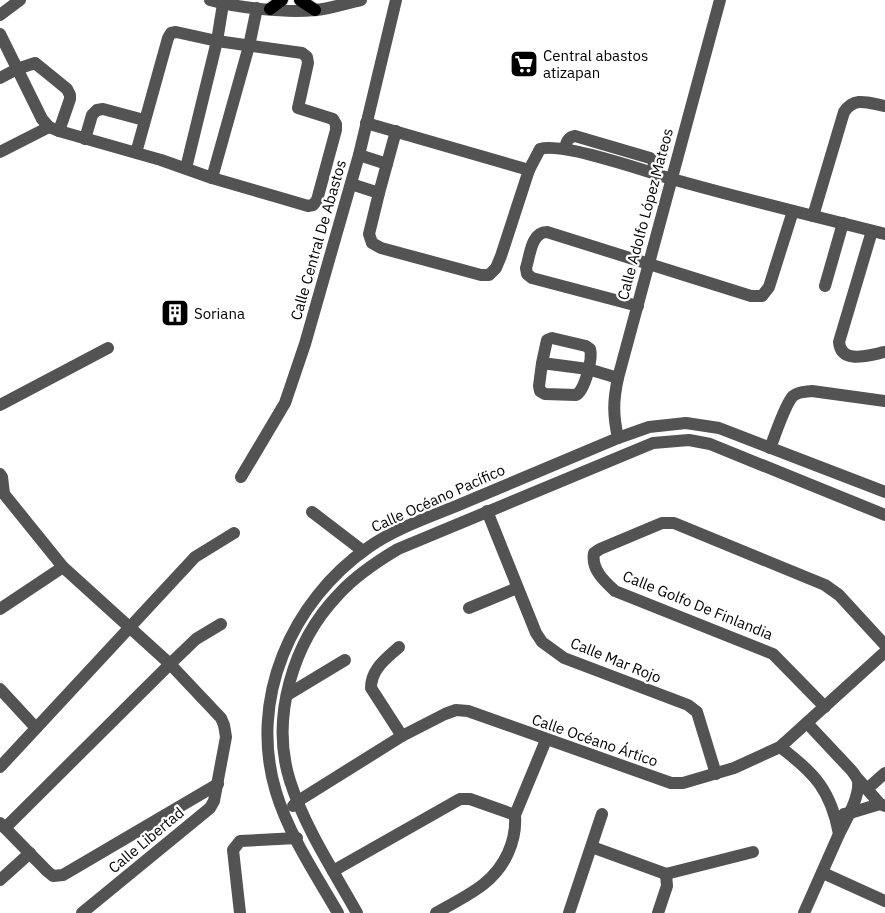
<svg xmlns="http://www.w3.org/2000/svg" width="885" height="913" font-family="'IBM Plex Sans',sans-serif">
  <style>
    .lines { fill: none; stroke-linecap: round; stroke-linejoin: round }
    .major-casing { stroke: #dbdbdb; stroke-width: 14 }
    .minor { stroke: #535353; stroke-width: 12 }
    .major { stroke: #000; stroke-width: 12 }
    .labels { text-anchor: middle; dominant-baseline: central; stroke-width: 4.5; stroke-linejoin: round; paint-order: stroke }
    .poi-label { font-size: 15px; fill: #000; stroke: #fff; text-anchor: start }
    .street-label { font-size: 15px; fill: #000; stroke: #fff }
  </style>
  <rect width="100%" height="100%" fill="#fff"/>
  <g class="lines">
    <defs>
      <g id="major">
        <path d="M300 0 315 10"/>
        <path d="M270 9 282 0"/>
      </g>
    </defs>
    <use href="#major" class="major-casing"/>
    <g class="minor">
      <path d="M210 0C238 8 286 13 315 10 330 9 346 3 361 0"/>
      <path d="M0 15 20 0"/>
      <path d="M0 34 42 119 49 127 59 131 161 160 212 178 274 196 308 206 313 205 317 200 336 130V124L333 119 298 108 308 63 307 57 302 53 217 41 176 32 171 33 168 38 136 153"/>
      <path d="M0 78 17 69 35 63 67 89 70 95V99L59 131"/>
      <path d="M85 139 92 115 97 110 103 109 144 120"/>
      <path d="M565 149C566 142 568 137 575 136L650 158 654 161 653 173"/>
      <path d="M0 152 49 127"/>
      <path d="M359 155 387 164"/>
      <path d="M186 168 217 41 223 4"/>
      <path d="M529 170 540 149C563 142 645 171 672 179 743 199 814 216 885 234"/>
      <path d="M212 178 249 46 257 8"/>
      <path d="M351 184 379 193 369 234 372 243 381 248 481 275H489L496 268 501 256 529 170 366 123"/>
      <path d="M379 193 396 131"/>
      <path d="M813 216 844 112C855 96 868 103 885 106"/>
      <path d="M872 231 839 342C841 365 869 355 885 352"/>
      <path d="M825 286 843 223"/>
      <path d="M638 306 532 278 527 274 526 268C530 256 531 232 547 232L751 296H762L769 287 793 211"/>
      <path d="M542 363 547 340 552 338 586 346 590 349C593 358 585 390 576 395L545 394 540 391 539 386 542 363 588 369 618 378"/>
      <path d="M0 405 108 348"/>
      <path d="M618 438C613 415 613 401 618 378L720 0"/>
      <path d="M770 448C775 436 785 404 793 396 799 391 806 392 812 391L885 401"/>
      <path d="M0 474 2 477 4 494"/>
      <path d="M241 477 285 403 305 344 359 155 396 0"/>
      <path d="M0 489 63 567 170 664 221 718 224 725 226 737 214 801 210 808 82 913"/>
      <path d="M487 511 536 633 542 642 564 658 688 705 697 712 716 774"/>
      <path d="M312 512 363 551"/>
      <path d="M469 608 517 588"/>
      <path d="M0 609 63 567"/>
      <path d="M399 647C386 659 371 669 371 688L402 736"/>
      <path d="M0 689 36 728"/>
      <path d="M287 695 345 660"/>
      <path d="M825 707 773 654 615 591C604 581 591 569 594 553L600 549 662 523H674L825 585 839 595 885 645"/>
      <path d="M780 747C815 773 831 791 839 834 846 820 860 797 858 781 857 777 854 774 852 771L807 723"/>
      <path d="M0 767 195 557 234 533"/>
      <path d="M858 779 880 804 885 806"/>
      <path d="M867 789 885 773"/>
      <path d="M293 806 298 801 402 736 445 714 456 710 468 711 671 783H683L734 768 780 747 885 652"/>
      <path d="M844 814 850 813 880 804"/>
      <path d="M0 823 47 871 53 876 63 875 218 784"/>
      <path d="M5 828 170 664 196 639 221 624"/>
      <path d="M592 847 666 874"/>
      <path d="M333 871 460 799H470L515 815"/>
      <path d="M823 873 885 901"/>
      <path d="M666 874 753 852"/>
      <path d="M0 880 30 853"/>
      <path d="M240 913 233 850 240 841 297 838"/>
      <path d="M338 913C316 875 289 835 276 792 248 700 291 601 369 547 396 528 430 517 461 504 514 482 566 460 618 438L649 427 686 423 719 428 885 492"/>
      <path d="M357 913C333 870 305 828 290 781 270 718 293 642 338 595 355 576 376 562 398 549L653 443 689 440 710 444 885 515"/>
      <path d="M436 913C465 896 494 885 508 853 514 840 516 829 515 815L546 740"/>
      <path d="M569 913 602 814"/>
      <path d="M658 913 667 886 666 874"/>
      <path d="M804 913 839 834"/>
    </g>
    <use href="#major" class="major"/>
  </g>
  <defs>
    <symbol id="supermarket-square" viewBox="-11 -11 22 22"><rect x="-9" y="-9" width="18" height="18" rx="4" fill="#000" stroke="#fff"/><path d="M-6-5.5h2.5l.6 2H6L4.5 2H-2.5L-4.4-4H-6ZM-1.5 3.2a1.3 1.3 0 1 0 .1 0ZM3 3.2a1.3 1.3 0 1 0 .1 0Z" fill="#fff"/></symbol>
    <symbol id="building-square" viewBox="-11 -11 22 22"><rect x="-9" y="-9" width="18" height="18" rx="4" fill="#000" stroke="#fff"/><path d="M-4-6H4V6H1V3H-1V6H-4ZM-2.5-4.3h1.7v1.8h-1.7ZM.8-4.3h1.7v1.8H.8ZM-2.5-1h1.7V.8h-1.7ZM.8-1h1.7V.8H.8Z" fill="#fff"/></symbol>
  </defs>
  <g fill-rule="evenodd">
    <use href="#supermarket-square" x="508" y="48" width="32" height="32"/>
    <use href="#building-square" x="159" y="297" width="32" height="32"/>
  </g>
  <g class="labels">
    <g class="poi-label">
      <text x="543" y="55">Central abastos<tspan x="543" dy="17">atizapan</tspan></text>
      <text x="194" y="313">Soriana</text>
    </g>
    <g class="street-label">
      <text transform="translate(645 214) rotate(-75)">Calle Adolfo López Mateos</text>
      <text transform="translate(318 240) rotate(-74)">Calle Central De Abastos</text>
      <text transform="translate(438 498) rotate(-24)">Calle Océano Pacífico</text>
      <text transform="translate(698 605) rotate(22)">Calle Golfo De Finlandia</text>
      <text transform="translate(616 660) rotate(22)">Calle Mar Rojo</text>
      <text transform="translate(595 740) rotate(19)">Calle Océano Ártico</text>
      <text transform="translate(146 840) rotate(-40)">Calle Libertad</text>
    </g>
  </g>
</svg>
